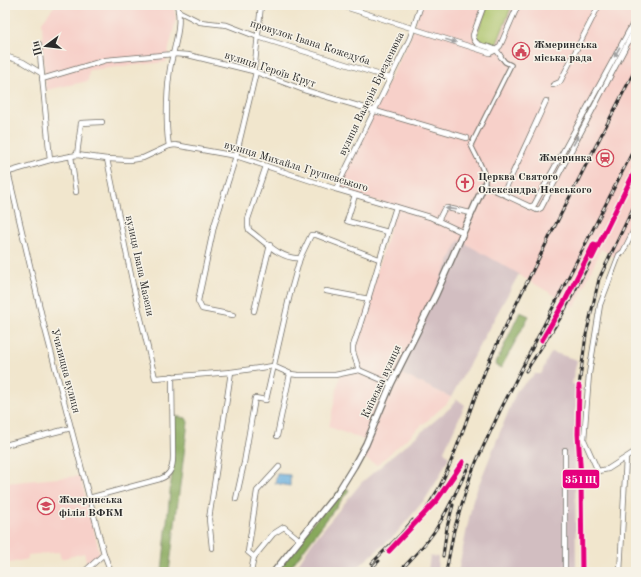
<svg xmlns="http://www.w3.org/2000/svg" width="641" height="577" font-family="'Old Standard TT',serif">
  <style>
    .built { fill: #f7d0c9 }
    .industrial { fill: #d2bec1 }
    .green { fill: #aac268; stroke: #6a764a }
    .forest { fill: #87a85c; stroke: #596a44 }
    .water { fill: #67aede; stroke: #496c84 }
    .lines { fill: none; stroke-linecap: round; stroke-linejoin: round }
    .pedestrian-casing { stroke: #706c64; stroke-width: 5.5 }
    .minor-casing { stroke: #706c64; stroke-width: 6 }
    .tertiary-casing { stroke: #706c64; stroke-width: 8 }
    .pedestrian { stroke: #fff; stroke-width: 3.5 }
    .minor { stroke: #fff; stroke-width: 4.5 }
    .tertiary { stroke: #fff; stroke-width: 5.5 }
    .rail-casing { stroke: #2b2b2b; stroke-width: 3 }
    .rail { stroke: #f7f3e8; stroke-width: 1.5; stroke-dasharray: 4.5; stroke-linecap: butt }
    .rail-1-casing { stroke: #f7f3e8; stroke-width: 8 }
    .rail-1 { stroke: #e5007d; stroke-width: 5 }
    .oneway { fill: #a0a0a0 }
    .labels { text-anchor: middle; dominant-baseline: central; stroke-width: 3; stroke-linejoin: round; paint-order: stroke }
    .street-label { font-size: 11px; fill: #2b2b2b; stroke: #f7f3e8 }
    .poi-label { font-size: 11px; font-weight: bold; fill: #2b2b2b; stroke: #f7f3e8; text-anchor: start }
    .line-badge { stroke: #f7f3e8; stroke-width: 1.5 }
    .badge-label { font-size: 11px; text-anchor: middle; font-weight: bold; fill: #fff }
  </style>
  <rect width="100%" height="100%" fill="#f7f3e8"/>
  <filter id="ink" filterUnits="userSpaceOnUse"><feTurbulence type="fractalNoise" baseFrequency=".025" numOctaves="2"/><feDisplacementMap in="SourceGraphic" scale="8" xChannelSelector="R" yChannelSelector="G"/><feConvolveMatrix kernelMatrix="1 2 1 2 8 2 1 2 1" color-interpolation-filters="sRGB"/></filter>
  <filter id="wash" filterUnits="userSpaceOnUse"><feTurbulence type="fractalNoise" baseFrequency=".012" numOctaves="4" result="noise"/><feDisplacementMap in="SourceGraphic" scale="16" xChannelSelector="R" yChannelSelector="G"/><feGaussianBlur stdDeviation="0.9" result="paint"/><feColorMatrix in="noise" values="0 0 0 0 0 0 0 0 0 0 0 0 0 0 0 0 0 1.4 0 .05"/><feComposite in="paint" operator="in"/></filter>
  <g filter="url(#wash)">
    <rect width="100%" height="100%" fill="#f1e6cd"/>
    <g class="built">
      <path d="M55 5H173L176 18 166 62 89 70 88 81 46 90 44 68 42 22Z"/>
      <path d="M421 5H636V218L616 258 601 249 575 307 459 241 397 372 451 397 447 403 377 465 360 456 367 441 329 427 340 375 359 370 353 352 396 207 336 189 410 38Z"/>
      <path d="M80 476 100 554 88 566 84 553 61 559 59 552 28 555V559L5 564V483Z"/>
    </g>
    <g class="industrial">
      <path d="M459 240 519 274 451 397 397 372Z"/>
      <path d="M552 352 577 360 572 384 577 385 574 454H575L576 572H458L473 499 517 390 535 374H541L548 358Z"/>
      <path d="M457 399 465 405 444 451 449 457 438 479 426 498 395 535 352 572H293L311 544 362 482 450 408Z"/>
      <path d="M430 556 438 557 437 572H421L424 569 428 571Z"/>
    </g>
    <path class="green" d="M488 5H503L511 8 496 46 475 39Z"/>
    <g class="forest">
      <path d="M520 312 529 316 501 368 495 365Z"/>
      <path d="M173 416 186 418 188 422 169 572H162L173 462Z"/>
      <path d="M343 486 349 490 287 572H274Z"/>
    </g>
    <path class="water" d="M277 474 290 475V486L275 483Z"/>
  </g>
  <g filter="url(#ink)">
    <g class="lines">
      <defs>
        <path id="pedestrian" d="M484 185C489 176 475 155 471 145L511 65 505 62 501 57"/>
        <g id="minor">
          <path d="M339 5 490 53 496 50 500 46 518 5"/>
          <path d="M484 5 473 35C474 49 489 44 497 51 499 53 500 55 501 57"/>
          <path d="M178 11 200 22 227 25 258 37 390 78"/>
          <path d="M39 44 50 160"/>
          <path d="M5 56 23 62 41 73"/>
          <path d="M253 71 255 63 261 5"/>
          <path d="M42 79 106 60 174 54 188 55 253 71 304 90 467 138"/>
          <path d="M553 85 560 82 599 5"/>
          <path d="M169 146C165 125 167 84 171 63 175 45 182 23 177 5"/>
          <path d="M77 155 81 123 102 122"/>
          <path d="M71 156 76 192"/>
          <path d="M107 159 133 285 155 378 231 372 273 366 291 374 298 375H335L359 370 391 384"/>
          <path d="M266 166 248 219V226L249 230C264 241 281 260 300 258L311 235H316L379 259"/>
          <path d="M8 172 43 321 104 554 111 572"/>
          <path d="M5 173 50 160 77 155 107 159 130 160 143 158 169 146 175 145 236 156 336 189 430 217 462 232"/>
          <path d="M484 185 537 210 541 208 636 27"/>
          <path d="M336 189 410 38 421 5"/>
          <path d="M503 194 546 101"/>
          <path d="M355 195 347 221 388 232"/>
          <path d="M530 207 534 205 636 18"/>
          <path d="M438 221 444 209 447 208 471 213"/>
          <path d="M636 234 633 232 623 252 619 255 600 305 589 374 584 440 598 471 608 469 636 451"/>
          <path d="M326 291 369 299"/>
          <path d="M254 311 270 245"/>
          <path d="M233 315 202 309 198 301 214 226 236 156 256 72"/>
          <path d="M359 370 353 352V346C369 300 381 253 396 207"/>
          <path d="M277 436 290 374"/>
          <path d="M5 445 71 428"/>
          <path d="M565 450V572"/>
          <path d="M89 498 160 479C171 475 173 467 173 456L172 376"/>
          <path d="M236 499 244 463 255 398 266 400 290 294 300 258"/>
          <path d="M212 548 209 519 231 372"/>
          <path d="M254 557 248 552 257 491 279 467"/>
          <path d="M84 572 104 554"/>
          <path d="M251 572 254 557 273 534 284 527 300 540"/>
          <path d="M620 572 626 458"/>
        </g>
        <path id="tertiary" d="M274 572 338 492 354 466 366 444 391 384 436 294 484 185"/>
      </defs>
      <use href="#pedestrian" class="pedestrian-casing"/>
      <use href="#minor" class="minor-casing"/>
      <use href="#tertiary" class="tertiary-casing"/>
      <use href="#pedestrian" class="pedestrian"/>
      <use href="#minor" class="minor"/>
      <use href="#tertiary" class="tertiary"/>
      <defs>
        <g id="rail">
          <path d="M526 371 561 317 592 258"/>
          <path d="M579 386 586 335 599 279 636 202"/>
          <path d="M412 528C422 515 431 502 439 488 461 445 472 398 492 355 537 258 587 163 636 68"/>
          <path d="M443 556 447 527 453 505"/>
          <path d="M372 563 401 534 413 520"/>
          <path d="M367 572 379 561"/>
          <path d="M399 572C411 559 424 547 434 532 448 511 458 488 469 465"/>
          <path d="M446 572 454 530 471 474 477 460 500 411 636 145"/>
        </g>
      </defs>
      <use href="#rail" class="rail-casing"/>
      <use href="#rail" class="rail"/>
      <defs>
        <g id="rail-1">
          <path d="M592 258 636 169"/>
          <path d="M542 340 566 299 594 244"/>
          <path d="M579 386 578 434 581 478 582 572"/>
          <path d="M389 551 437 500 463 462"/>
        </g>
      </defs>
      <use href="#rail-1" class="rail-1-casing"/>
      <use href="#rail-1" class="rail-1"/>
    </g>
    <defs><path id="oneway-solid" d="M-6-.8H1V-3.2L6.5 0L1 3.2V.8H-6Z"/></defs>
    <g class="oneway">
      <use href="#oneway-solid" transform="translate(451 41) rotate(18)"/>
      <use href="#oneway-solid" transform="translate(617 52) rotate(119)"/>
      <use href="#oneway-solid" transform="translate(576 140) rotate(-62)"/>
      <use href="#oneway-solid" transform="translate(451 209) rotate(-173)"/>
    </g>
  </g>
  <defs>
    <symbol id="civic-ring" viewBox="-11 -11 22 22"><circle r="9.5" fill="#f7f3e8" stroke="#d1495b" stroke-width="1.5"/><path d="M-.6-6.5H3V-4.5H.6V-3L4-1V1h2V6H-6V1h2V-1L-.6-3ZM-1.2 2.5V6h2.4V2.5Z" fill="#d1495b"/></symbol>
    <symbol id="station-ring" viewBox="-11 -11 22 22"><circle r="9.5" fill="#f7f3e8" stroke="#d1495b" stroke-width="1.5"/><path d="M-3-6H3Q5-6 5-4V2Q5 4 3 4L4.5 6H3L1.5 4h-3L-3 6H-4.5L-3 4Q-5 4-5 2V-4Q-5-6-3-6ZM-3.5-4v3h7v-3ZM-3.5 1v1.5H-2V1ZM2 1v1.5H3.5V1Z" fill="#d1495b"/></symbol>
    <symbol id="church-ring" viewBox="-11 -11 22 22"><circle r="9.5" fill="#f7f3e8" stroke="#d1495b" stroke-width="1.5"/><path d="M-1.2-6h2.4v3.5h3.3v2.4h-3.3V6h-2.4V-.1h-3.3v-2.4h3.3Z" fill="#d1495b"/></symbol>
    <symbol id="university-ring" viewBox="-11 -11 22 22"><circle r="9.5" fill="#f7f3e8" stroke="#d1495b" stroke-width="1.5"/><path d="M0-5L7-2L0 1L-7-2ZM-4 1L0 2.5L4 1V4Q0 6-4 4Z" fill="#d1495b"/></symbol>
  </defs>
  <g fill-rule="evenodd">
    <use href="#civic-ring" x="511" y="41" width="20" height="20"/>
    <use href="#station-ring" x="595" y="148" width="20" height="20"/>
    <use href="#church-ring" x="455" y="173" width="20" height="20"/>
    <use href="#university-ring" x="36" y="496" width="20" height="20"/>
  </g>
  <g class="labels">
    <g class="street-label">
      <text transform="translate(310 43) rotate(18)">провулок Івана Кожедуба</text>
      <text transform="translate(270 70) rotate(18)">вулиця Героїв Крут</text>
      <text transform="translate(372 94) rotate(-64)">вулиця Валерія Брезденюка</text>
      <text transform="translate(296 167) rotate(17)">вулиця Михайла Грушевського</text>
      <text transform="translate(139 266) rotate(78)">вулиця Івана Мазепи</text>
      <text transform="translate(65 371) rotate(75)">Училищна вулиця</text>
      <text transform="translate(382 382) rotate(-65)">Київська вулиця</text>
    </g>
    <g class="poi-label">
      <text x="534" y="45">Жмеринська<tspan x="534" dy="13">міська рада</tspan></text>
      <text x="592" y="158" text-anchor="end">Жмеринка</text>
      <text x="478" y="177">Церква Святого<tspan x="478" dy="13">Олександра Невського</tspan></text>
      <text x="59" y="500">Жмеринська<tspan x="59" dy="13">філія ВФКМ</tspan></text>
    </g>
  </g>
  <rect class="line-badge" x="562" y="469" width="38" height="20" rx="4" fill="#e5007d"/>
  <g class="badge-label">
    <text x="581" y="483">351Щ</text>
  </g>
  <rect width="641" height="577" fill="none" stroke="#f7f3e8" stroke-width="20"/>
  <g transform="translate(46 46) rotate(255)" stroke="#f7f3e8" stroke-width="3" paint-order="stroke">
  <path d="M0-3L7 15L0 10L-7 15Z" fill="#2b2b2b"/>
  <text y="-6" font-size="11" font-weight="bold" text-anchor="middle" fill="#2b2b2b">Пн</text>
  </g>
</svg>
